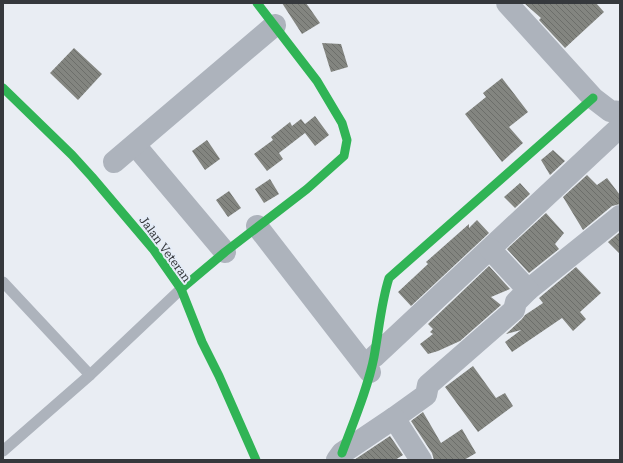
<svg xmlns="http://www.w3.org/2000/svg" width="623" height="463" font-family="'Roboto Serif',serif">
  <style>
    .building { fill: url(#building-back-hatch) }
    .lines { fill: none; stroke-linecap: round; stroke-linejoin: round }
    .lane { stroke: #adb3bc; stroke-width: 11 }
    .street { stroke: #adb3bc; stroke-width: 22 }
    .fast { stroke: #30b455; stroke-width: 9 }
    .labels { text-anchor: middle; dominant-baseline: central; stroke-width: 4; stroke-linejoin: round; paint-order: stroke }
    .street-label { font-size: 12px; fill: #35383c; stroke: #e5ecf7 }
  </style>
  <defs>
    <pattern id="building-back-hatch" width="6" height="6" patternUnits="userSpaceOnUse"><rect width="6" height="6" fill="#838580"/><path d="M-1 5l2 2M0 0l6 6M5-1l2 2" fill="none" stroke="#6c6e6a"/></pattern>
  </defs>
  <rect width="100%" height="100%" fill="#e9edf3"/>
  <g class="building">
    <path d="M282 3H306L320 23 302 34Z"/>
    <path d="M524 3H596L604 12 565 48 539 20 541 18Z"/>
    <path d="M322 43 341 44 348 67 331 72Z"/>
    <path d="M74 48 102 74 78 100 50 73Z"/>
    <path d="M502 78 528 112 509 127 523 143 502 162 465 114 486 97 483 93Z"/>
    <path d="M315 116 329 135 315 146 305 133 279 153 283 159 267 171 254 154 273 140 271 137 290 122 292 126 301 119 305 124Z"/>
    <path d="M207 140 220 159 205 170 192 151Z"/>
    <path d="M553 150 565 161 550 175 541 160Z"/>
    <path d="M587 175 597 185 607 178 620 195V204L612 206 583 230 563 197Z"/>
    <path d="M270 179 279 194 264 203 255 189Z"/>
    <path d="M520 183 530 194 515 208 504 197Z"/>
    <path d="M229 191 241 208 228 217 216 200Z"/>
    <path d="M546 213 564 233 555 244 559 249 529 273 507 249Z"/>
    <path d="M477 220 489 233 411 306 398 292 428 264 426 262 469 224V228Z"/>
    <path d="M620 232V254L608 242Z"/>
    <path d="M489 266 510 289 491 297 501 305 460 341 438 351 428 354 420 344 433 334 430 332 433 329 428 324Z"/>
    <path d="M576 267 601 293 580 312 586 319 573 331 562 318 512 352 505 342 521 330 506 334 522 319 525 315 543 303 539 298Z"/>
    <path d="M473 366 496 398 505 393 513 406 478 432 445 387Z"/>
    <path d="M423 412 441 443 462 429 476 453 464 460H434L432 453 411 421Z"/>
    <path d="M390 436 403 455 395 460H354Z"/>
  </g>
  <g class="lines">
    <g class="lane">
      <path d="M3 282 90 375"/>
      <path d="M3 451 90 375 181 289"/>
    </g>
    <g class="street">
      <path d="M507 3 593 98 610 111 620 112"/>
      <path d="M135 145 225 252"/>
      <path d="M114 162 275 25"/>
      <path d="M257 226 370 372"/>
      <path d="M528 290 620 216"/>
      <path d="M374 357 620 127"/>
      <path d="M394 418 426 395 428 385 514 310 516 302 528 290 490 249"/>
      <path d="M337 460 342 453 394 418 421 460"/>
    </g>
    <g class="fast">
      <path d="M3 88 72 155 92 177 153 249 181 289 202 342 219 376 256 460"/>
      <path d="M181 289 225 252 307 189 344 156 347 140 342 123 317 81 257 3"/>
      <path d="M342 453C353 423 368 388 374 357 379 330 381 303 389 278L593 98"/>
    </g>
  </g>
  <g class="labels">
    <g class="street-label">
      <text transform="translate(165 249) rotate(54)">Jalan Veteran</text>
    </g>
  </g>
  <rect width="623" height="463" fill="none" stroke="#35383c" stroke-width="8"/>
</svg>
